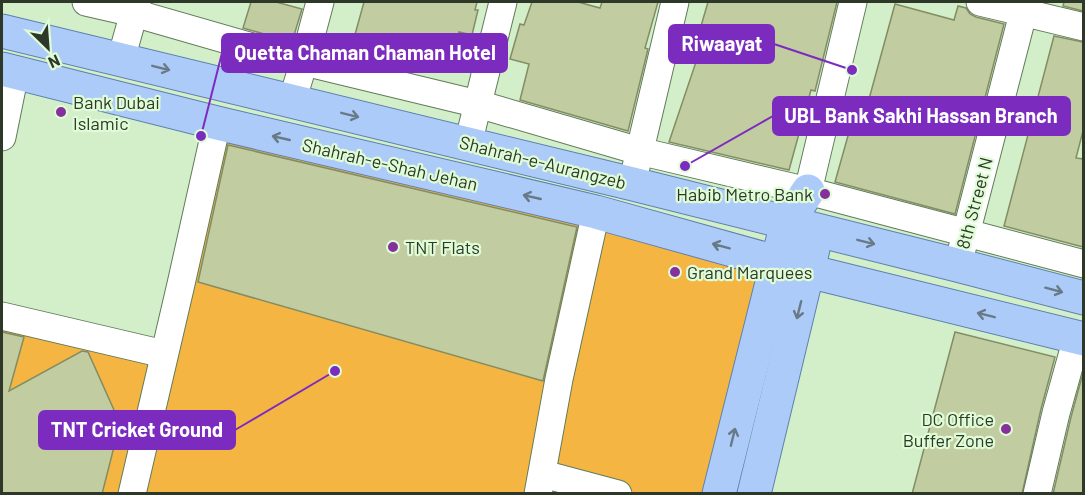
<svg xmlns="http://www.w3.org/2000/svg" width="1085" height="495" font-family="Barlow,sans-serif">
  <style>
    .green { fill: #f5b542 }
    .building { fill: #c2cca1; stroke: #838d64; stroke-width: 1.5 }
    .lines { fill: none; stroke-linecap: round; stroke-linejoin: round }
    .minor-casing { stroke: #617b59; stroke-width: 29 }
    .major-casing { stroke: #5d81ad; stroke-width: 35 }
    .minor { stroke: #fff; stroke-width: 27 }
    .major { stroke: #adcbf8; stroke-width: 33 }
    .oneway { stroke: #677a86 }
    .poi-dot { fill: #86309d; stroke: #dffcd6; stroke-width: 2 }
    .labels { text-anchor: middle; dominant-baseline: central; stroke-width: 4.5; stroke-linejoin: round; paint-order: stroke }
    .poi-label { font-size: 18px; fill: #2d3829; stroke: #dffcd6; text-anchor: start }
    .street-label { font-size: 18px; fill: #2d3829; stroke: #dffcd6 }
    .leader { fill: none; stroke: #7b2cbf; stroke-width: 2 }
    .callout-dot { fill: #7b2cbf; stroke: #dffcd6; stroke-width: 2 }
    .callout { fill: #7b2cbf; stroke: #7b2cbf; stroke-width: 2 }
    .callout-label { font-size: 20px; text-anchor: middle; font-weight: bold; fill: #fff }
  </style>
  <rect width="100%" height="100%" fill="#d2efc9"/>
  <path class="green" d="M222 119 777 261 720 493 2 494V316L166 355Z"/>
  <g class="building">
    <path d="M251 2H276L302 9 292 42 243 28Z"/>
    <path d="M364 2H477L475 10H478L472 35 459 32 448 72 351 49Z"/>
    <path d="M532 2H578L600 8 602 2H658L645 48 648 49 628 131 520 100 529 64 510 59 520 24 524 25Z"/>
    <path d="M708 2H837L815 91 811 90 789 170 669 142 697 59 692 57Z"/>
    <path d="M1064 2H1083V11L1063 6Z"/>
    <path d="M895 4 954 20 958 6 966 8 970 14 976 17 1004 24 955 214 835 182 853 118 863 121Z"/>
    <path d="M1054 36 1083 42V131L1076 158 1083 159V247L1004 226Z"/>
    <path d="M228 145 577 227 543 381 198 282Z"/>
    <path d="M2 332 24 337 9 391 82 351 88 352 118 419 74 441 115 443 102 494H2Z"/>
    <path d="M955 332 1055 357 1041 409 1022 494H912Z"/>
    <path d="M1083 373V494H1053L1071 417Z"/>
  </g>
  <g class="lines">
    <defs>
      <g id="minor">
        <path d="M86 2 134 13 304 62 478 104 639 151 808 191 1084 264"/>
        <path d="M980 2 1084 27"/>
        <path d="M121 59 137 2"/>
        <path d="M292 101 304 62 320 2"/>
        <path d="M2 137 15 73"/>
        <path d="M468 144 503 2"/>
        <path d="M636 167 675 2"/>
        <path d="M808 191 853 2"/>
        <path d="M962 249 1026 2"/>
        <path d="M2 316 164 354"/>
        <path d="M543 474 618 494"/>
        <path d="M132 494 181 284 217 123"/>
        <path d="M538 494 559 379 596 212"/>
        <path d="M1037 494 1056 413 1077 338"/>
      </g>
      <g id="major">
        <path d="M2 31 633 184 957 265 1084 298"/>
        <path d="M2 69 217 123 596 212 808 271 1084 339"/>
        <path d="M719 494 787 223 808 191"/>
        <path d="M754 494 813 249"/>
      </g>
    </defs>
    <use href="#minor" class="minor-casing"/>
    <use href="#major" class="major-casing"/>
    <use href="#minor" class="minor"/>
    <use href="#major" class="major"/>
  </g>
  <defs><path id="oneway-shaft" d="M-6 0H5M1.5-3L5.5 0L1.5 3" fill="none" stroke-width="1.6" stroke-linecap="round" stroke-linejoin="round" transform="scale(1.5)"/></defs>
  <g class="oneway">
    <use href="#oneway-shaft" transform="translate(161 68) rotate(14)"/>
    <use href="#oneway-shaft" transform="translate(350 115) rotate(14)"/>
    <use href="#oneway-shaft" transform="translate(281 138) rotate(-167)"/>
    <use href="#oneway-shaft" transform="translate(532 197) rotate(-167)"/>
    <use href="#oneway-shaft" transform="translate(866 242) rotate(14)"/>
    <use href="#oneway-shaft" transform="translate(721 246) rotate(-165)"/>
    <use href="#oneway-shaft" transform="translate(1054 290) rotate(15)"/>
    <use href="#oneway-shaft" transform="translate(799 310) rotate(104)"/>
    <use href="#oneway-shaft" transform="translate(986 315) rotate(-166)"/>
    <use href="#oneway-shaft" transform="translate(733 437) rotate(-76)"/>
  </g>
  <g class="poi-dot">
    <circle cx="61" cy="112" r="6"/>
    <circle cx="825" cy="194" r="6"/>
    <circle cx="393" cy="247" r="6"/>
    <circle cx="675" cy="272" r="6"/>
    <circle cx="1006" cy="429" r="6"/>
  </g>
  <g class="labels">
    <g class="poi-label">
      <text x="73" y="102">Bank Dubai<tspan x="73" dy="21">Islamic</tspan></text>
      <text x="813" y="194" text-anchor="end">Habib Metro Bank</text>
      <text x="405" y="247">TNT Flats</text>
      <text x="687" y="272">Grand Marquees</text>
      <text x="994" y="419" text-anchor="end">DC Office<tspan x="994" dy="21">Buffer Zone</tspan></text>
    </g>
    <g class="street-label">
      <text transform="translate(543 162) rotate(14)">Shahrah-e-Aurangzeb</text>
      <text transform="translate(390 164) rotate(13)">Shahrah-e-Shah Jehan</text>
      <text transform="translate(974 203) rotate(-75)">8th Street N</text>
    </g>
  </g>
  <path class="leader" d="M852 70L774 44M201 136L222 53M685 166L773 116M335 371L235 430"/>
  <g class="callout-dot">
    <circle cx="852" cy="70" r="6"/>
    <circle cx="201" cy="136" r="6"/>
    <circle cx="685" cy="166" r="6"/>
    <circle cx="335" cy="371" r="6"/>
  </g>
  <g class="callout">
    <rect x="669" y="25" width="105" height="38" rx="6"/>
    <rect x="222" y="34" width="285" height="38" rx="6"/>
    <rect x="773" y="97" width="297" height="38" rx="6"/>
    <rect x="39" y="411" width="196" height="38" rx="6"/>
  </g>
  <g class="callout-label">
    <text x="722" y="51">Riwaayat</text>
    <text x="365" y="60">Quetta Chaman Chaman Hotel</text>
    <text x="921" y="123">UBL Bank Sakhi Hassan Branch</text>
    <text x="137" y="437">TNT Cricket Ground</text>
  </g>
  <rect width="1085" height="495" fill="none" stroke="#2d3829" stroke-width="6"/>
  <g transform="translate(48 48) rotate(155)" stroke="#dffcd6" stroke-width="4.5" paint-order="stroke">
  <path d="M0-4.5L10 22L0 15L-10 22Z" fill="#2d3829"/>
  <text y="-9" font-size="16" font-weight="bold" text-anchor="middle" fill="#2d3829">N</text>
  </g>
</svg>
